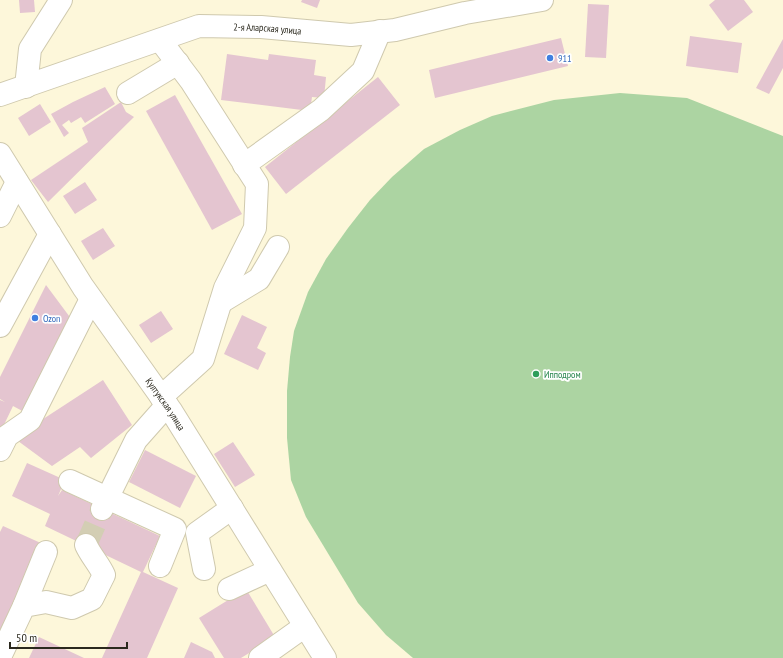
<svg xmlns="http://www.w3.org/2000/svg" width="783" height="658" font-family="'PT Sans Narrow',sans-serif">
  <style>
    .green { fill: #acd4a2 }
    .building { fill: #e4c5d0 }
    .lines { fill: none; stroke-linecap: round; stroke-linejoin: round }
    .minor-tunnel { stroke: #d3ceb4; stroke-width: 22; stroke-dasharray: 22 11; stroke-linecap: butt }
    .minor-casing { stroke: #cfc9ae; stroke-width: 24 }
    .minor { stroke: #fff; stroke-width: 22 }
    .shop-dot { fill: #3f7fe0; stroke: #fff; stroke-width: 1.5 }
    .leisure-dot { fill: #2e9e5b; stroke: #fff; stroke-width: 1.5 }
    .labels { text-anchor: middle; dominant-baseline: central; stroke-width: 3.5; stroke-linejoin: round; paint-order: stroke }
    .street-label { font-size: 10px; fill: #2b291e; stroke: #fff }
    .shop-label { font-size: 10px; fill: #366cbe; stroke: #fff; text-anchor: start }
    .leisure-label { font-size: 10px; fill: #27864d; stroke: #fff; text-anchor: start }
  </style>
  <rect width="100%" height="100%" fill="#fdf7da"/>
  <path class="green" d="M620 93 687 98 783 136V658H413L386 635 358 603 306 517 291 480 287 438V391L290 357 294 331 308 292 326 259 348 228 370 200 392 177 424 149 460 130 492 116 554 100Z"/>
  <g class="building">
    <path d="M19 0H34L35 12 20 13Z"/>
    <path d="M302 0H320L317 8 301 2Z"/>
    <path d="M715 0H744L753 12 728 31 709 5Z"/>
    <path d="M588 4 609 5 606 58 585 57Z"/>
    <path d="M690 36 742 43 738 73 686 66Z"/>
    <path d="M561 38 568 66 435 98 429 70Z"/>
    <path d="M783 39V68L769 94 756 88Z"/>
    <path d="M227 54 268 60 269 54 316 60 314 75 326 77 324 98 312 97 310 111 221 100Z"/>
    <path d="M378 77 400 105 286 194 265 167Z"/>
    <path d="M105 87 115 104 85 123 81 117 71 123 69 120 62 125 69 133 64 137 51 114 73 102Z"/>
    <path d="M175 95 242 214 212 230 146 111Z"/>
    <path d="M121 102 126 112 134 117 48 202 31 180 88 142 82 128Z"/>
    <path d="M40 104 51 122 29 136 18 118Z"/>
    <path d="M85 182 97 200 75 214 63 196Z"/>
    <path d="M103 228 115 246 93 260 81 241Z"/>
    <path d="M46 285 75 324 28 414 13 406 0 433V400L5 402 0 399V377Z"/>
    <path d="M161 311 173 329 151 343 139 325Z"/>
    <path d="M242 315 267 327 257 348 266 353 258 370 224 354Z"/>
    <path d="M103 380 132 425 91 458 80 447 52 466 14 438Z"/>
    <path d="M233 442 255 475 235 487 214 454Z"/>
    <path d="M145 450 196 476 180 508 129 482Z"/>
    <path d="M27 463 65 480 58 496 62 490 160 536 143 572 178 588 147 658H102L141 572 45 526 50 514 12 496Z"/>
    <path d="M3 526 43 544 0 638V532Z"/>
    <path d="M246 589 275 637 241 658H224L199 618Z"/>
    <path d="M39 637 84 658H29Z"/>
    <path d="M191 642 212 652 215 658H184Z"/>
  </g>
  <g class="lines">
    <path class="minor-tunnel" d="M86 545 102 509"/>
    <defs>
      <g id="minor">
        <path d="M160 40 191 81 257 184 255 228 225 288 203 359 161 397"/>
        <path d="M26 87 30 49 61 0"/>
        <path d="M128 93 178 63"/>
        <path id="s1" d="M0 95 199 26 261 27 351 35 395 30 465 13 542 0"/>
        <path id="s2" d="M0 154 83 287 172 412 325 658"/>
        <path d="M244 165 321 110 363 71 380 31"/>
        <path d="M0 216 17 182"/>
        <path d="M221 302 259 279 278 247"/>
        <path d="M0 326 50 234"/>
        <path d="M0 450 7 436 30 420 91 299"/>
        <path d="M70 481 175 529 160 566"/>
        <path d="M102 509 136 440 167 405"/>
        <path d="M204 569 197 533 232 508"/>
        <path d="M229 589 270 570"/>
        <path d="M24 606 46 552"/>
        <path d="M0 657 24 606 46 602 72 608 92 599 104 575C99 564 91 556 86 545"/>
        <path d="M260 658 305 626"/>
      </g>
    </defs>
    <use href="#minor" class="minor-casing"/>
    <use href="#minor" class="minor"/>
  </g>
  <g class="shop-dot">
    <circle cx="550" cy="58" r="4"/>
    <circle cx="35" cy="318" r="4"/>
  </g>
  <circle class="leisure-dot" cx="536" cy="374" r="4"/>
  <g class="labels">
    <g class="street-label">
      <text stroke="none"><textPath href="#s1" startOffset="279">2-я Аларская улица</textPath></text>
      <text stroke="none"><textPath href="#s2" startOffset="300">Култукская улица</textPath></text>
    </g>
    <g class="shop-label">
      <text x="558" y="58">911</text>
      <text x="43" y="318">Ozon</text>
    </g>
    <g class="leisure-label">
      <text x="544" y="374">Ипподром</text>
    </g>
  </g>
  <path d="M10 642v6h117v-6" fill="none" stroke="#2b291e" stroke-width="2"/>
  <text x="16" y="642" font-size="12" fill="#2b291e" stroke="#ffffff" stroke-width="3" paint-order="stroke">50 m</text>
</svg>
